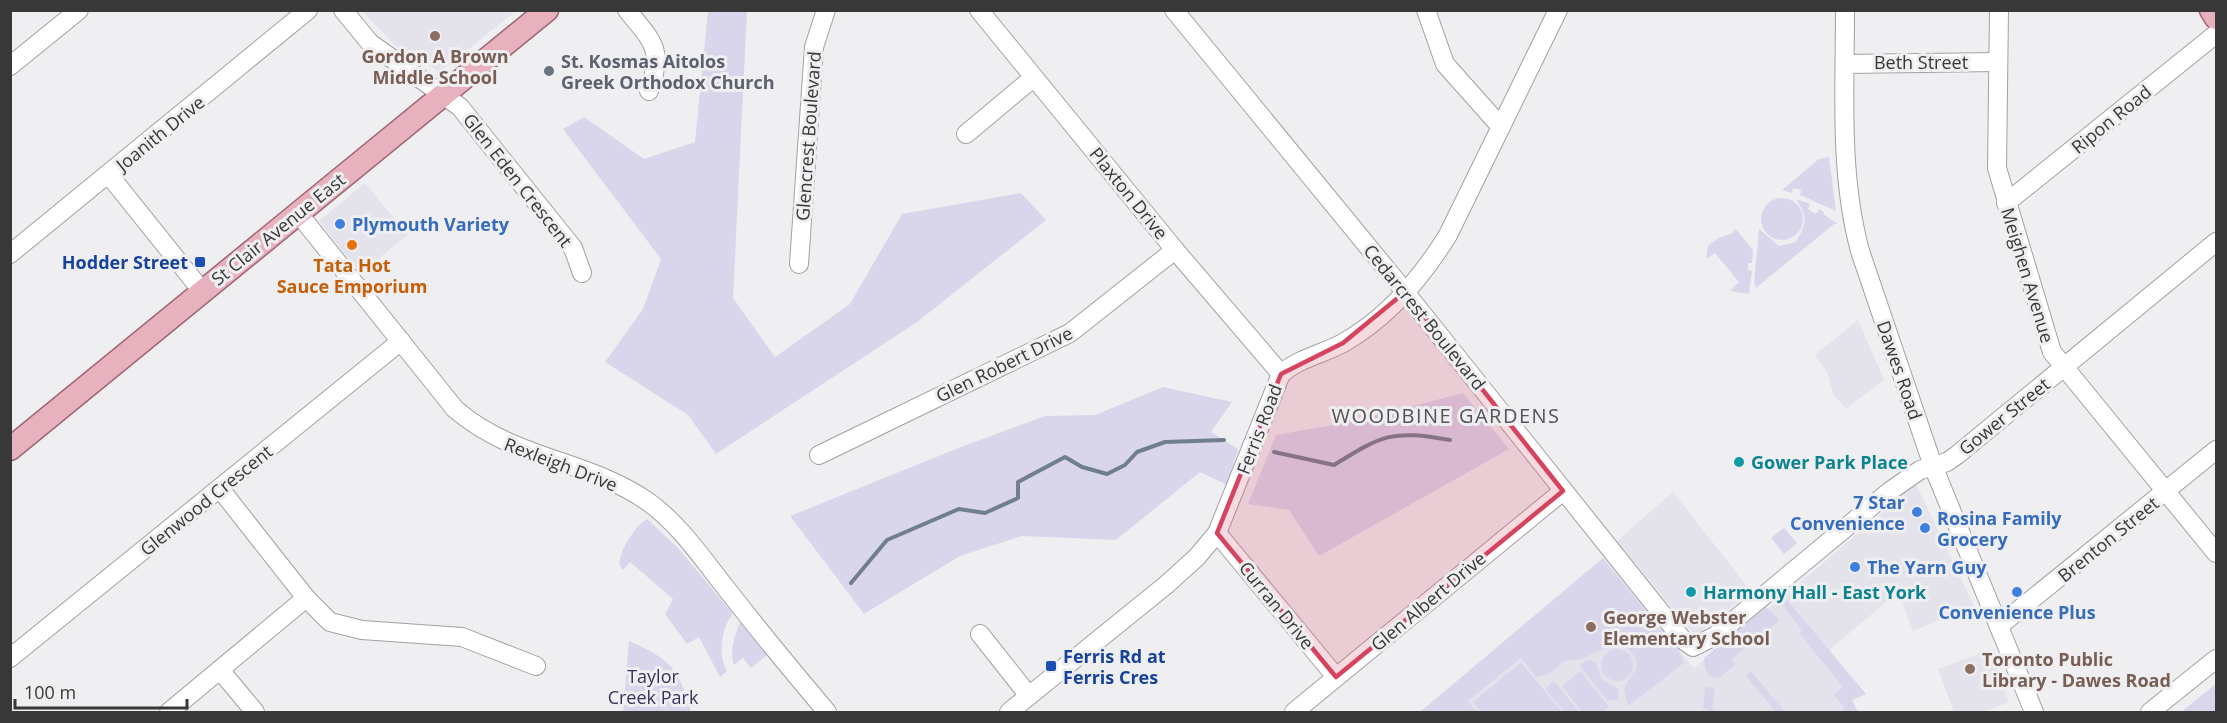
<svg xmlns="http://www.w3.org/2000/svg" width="2227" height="723" font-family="'Open Sans',sans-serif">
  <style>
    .built { fill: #e4e3ec }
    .green { fill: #d9d6eb }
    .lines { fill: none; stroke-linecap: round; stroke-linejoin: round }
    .stream { stroke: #717e90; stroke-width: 4 }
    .minor-casing { stroke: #a1a1a4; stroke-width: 20 }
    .major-casing { stroke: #9f6672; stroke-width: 25 }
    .minor { stroke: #fff; stroke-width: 18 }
    .major { stroke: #e7b2bd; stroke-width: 22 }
    .marked { fill: #d5445e; fill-opacity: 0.2; stroke: #d5445e; stroke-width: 4.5; stroke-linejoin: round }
    .education-dot { fill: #8d6e63; stroke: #efeff2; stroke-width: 2 }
    .worship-dot { fill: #6b7280; stroke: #efeff2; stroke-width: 2 }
    .shop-dot { fill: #3f7fe0; stroke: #efeff2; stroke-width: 2 }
    .food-dot { fill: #e8710a; stroke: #efeff2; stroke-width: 2 }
    .transit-dot { fill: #1a4fb4; stroke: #efeff2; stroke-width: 2 }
    .culture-dot { fill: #0f9aa8; stroke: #efeff2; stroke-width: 2 }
    .labels { text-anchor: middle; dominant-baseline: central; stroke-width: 6; stroke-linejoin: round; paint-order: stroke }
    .education-label { font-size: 18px; font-weight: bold; fill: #785e54; stroke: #efeff2; text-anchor: start }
    .worship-label { font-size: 18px; font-weight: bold; fill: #5b616d; stroke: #efeff2; text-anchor: start }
    .street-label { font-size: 18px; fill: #383839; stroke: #efeff2 }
    .shop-label { font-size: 18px; font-weight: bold; fill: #366cbe; stroke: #efeff2; text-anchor: start }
    .transit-label { font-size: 18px; font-weight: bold; fill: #164399; stroke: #efeff2; text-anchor: end }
    .food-label { font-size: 18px; font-weight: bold; fill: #c56008; stroke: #efeff2 }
    .culture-label { font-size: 18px; font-weight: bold; fill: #0d838f; stroke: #efeff2; text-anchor: start }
    .park-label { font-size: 18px; fill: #3a315b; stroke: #efeff2 }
    .neighbourhood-label { font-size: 20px; letter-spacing: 1.5px; fill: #545356; stroke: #efeff2 }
  </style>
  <rect width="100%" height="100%" fill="#efeff2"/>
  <g class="built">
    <path d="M362 11H516L440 72 396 46Z"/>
    <path d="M365 183 408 235 360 273 319 221Z"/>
    <path d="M1858 320 1884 380 1846 409 1833 394 1827 372 1815 355Z"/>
    <path d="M1916 484 1974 606 1913 631 1898 592 1828 651 1866 694 1849 701 1853 712H1420L1603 558 1694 668 1784 596Z"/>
    <path d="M1673 492 1751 591 1695 636 1617 541Z"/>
    <path d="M1990 650 2009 702 1983 712H1954L1938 669Z"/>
  </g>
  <g class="green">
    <path d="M708 11H747L733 298 775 357 850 304 902 214 1021 193 1046 220 917 322 716 454 688 415 605 362 643 309 661 259 563 129 584 117 644 159 695 142Z"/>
    <path d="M1829 157 1836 211 1800 195 1801 190 1793 188 1792 193 1782 190 1819 159Z"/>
    <circle cx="1782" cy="219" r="21"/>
    <path d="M1796 199 1810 204 1808 209 1816 214 1819 209 1824 212 1823 214 1838 224H1834L1756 288 1754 282 1759 229 1779 246 1796 242C1808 221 1807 217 1796 199Z"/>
    <path d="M1736 229 1753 250 1752 263H1748V270L1752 271 1749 294 1730 291 1739 282 1715 253 1706 259 1708 246 1718 238 1731 234Z"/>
    <path d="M1163 387 1232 402 1211 432 1238 449 1227 485 1200 472 1116 540 1022 536 960 556 864 614 790 516 966 445 1045 416 1095 415Z"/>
    <path d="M1463 393 1509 449 1319 556 1289 510 1248 504 1276 435 1356 421Z"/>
    <path d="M647 519 678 548 733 614C721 627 718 657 727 671L720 677 699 637 687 644 665 614 673 599 630 562 623 570 620 566C617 553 636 525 647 519Z"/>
    <path d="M1784 528 1797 543 1784 554 1771 538Z"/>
    <path d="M1603 558 1680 654 1684 663 1628 706 1624 690C1629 671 1649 668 1626 647H1609L1581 659 1564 661 1549 674 1536 677 1521 658 1468 701 1477 712H1420Z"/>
    <path d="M1782 594 1866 694 1852 700 1858 712H1841L1845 708 1834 695 1843 687 1799 633 1802 631 1777 597Z"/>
    <path d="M1766 607 1778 618V622L1732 659 1736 664 1719 678 1710 676 1705 669 1704 658Z"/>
    <path d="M740 622 767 655 751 668 743 658 734 665C729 652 735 635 740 622Z"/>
    <path d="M629 641C670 659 679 668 691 712H623Z"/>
    <circle cx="1617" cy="665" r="16"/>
    <path d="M1590 659 1596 663 1601 678 1618 689 1619 699 1608 701 1581 668V664Z"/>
    <path d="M1521 662 1562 712H1481L1473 702Z"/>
    <path d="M1580 671 1609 707 1602 712H1582L1562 686Z"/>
    <path d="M1751 671 1785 712H1776L1746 676Z"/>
    <path d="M1551 682H1555L1579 712H1565L1546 690Z"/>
    <path d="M2216 684V712H2181Z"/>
    <path d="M1705 687 1715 688 1712 709 1720 712H1708V709H1703Z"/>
  </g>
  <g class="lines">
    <g class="stream">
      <path d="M1274 452 1334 465C1384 434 1392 430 1450 440"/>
      <path d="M851 583 887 540 959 509 985 513 1018 498V482L1065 457 1082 467 1107 474 1125 465 1137 452 1165 442 1224 440"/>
    </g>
    <defs>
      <g id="minor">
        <path d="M343 10 370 43 460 107 573 248 582 273"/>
        <path d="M627 10C653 42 664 49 649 91"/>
        <path d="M979 10 1175 250 1281 374"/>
        <path d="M1174 10 1397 282 1683 640 1693 647 1715 636 1890 491 1920 470 1947 462 1957 455 2216 242"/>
        <path d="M1426 10 1445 64 1501 127"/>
        <path d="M1845 10C1845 91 1839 173 1860 251L1933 466 2034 712"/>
        <path d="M1999 10 1997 168 2052 352 2216 553"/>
        <path d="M1845 64 1998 62"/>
        <path d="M10 66 79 10"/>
        <path d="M966 134 1033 78"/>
        <path d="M109 175 202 291"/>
        <path d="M2006 203 2216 34"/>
        <path d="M298 213 455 409C514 460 586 459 647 501 680 524 704 561 729 592 761 633 794 673 827 712"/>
        <path d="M10 254 308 10"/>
        <path d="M799 264 814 47 826 10"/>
        <path d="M819 455 1070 333 1175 250"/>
        <path d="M221 490 306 598 330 622 362 630 462 637 536 666"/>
        <path d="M1217 533 1336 677"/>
        <path d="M1999 626 2216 450"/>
        <path d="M980 634 1029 696"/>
        <path d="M10 658 401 341"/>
        <path d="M220 670 255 712"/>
        <path d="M169 712 306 598"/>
        <path d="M1009 712 1166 585 1197 557 1217 533 1281 374C1299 358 1323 354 1343 343 1387 318 1422 277 1448 235L1558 10"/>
        <path d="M1294 712 1563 491"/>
        <path d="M2150 712 2216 659"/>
      </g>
      <g id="major">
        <path d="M2211 10 2216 18"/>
        <path d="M10 449 547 10"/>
      </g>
    </defs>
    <use href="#minor" class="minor-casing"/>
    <use href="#major" class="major-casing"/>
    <use href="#minor" class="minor"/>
    <use href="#major" class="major"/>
  </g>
  <path class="marked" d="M1405 292 1563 491 1336 677 1217 533 1281 374 1343 343Z"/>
  <g class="education-dot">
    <circle cx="435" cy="36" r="6"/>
    <circle cx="1591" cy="627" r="6"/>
    <circle cx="1970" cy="669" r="6"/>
  </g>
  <circle class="worship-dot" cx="549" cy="71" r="6"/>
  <g class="shop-dot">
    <circle cx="340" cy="224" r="6"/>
    <circle cx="1917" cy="512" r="6"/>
    <circle cx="1925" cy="528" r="6"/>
    <circle cx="1855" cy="567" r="6"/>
    <circle cx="2017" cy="592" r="6"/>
  </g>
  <circle class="food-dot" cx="352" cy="245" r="6"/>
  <g class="transit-dot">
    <rect x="194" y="256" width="12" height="12" rx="3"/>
    <rect x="1045" y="660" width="12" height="12" rx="3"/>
  </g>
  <g class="culture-dot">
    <circle cx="1739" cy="462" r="6"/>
    <circle cx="1691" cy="592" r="6"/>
  </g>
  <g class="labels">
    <g class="education-label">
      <text x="435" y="56" text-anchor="middle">Gordon A Brown<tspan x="435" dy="21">Middle School</tspan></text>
      <text x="1603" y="617">George Webster<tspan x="1603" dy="21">Elementary School</tspan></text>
      <text x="1982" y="659">Toronto Public<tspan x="1982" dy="21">Library - Dawes Road</tspan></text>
    </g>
    <g class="worship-label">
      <text x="561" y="61">St. Kosmas Aitolos<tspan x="561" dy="21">Greek Orthodox Church</tspan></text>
    </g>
    <g class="street-label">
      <text x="1921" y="62">Beth Street</text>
      <text transform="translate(2111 119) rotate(-39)">Ripon Road</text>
      <text transform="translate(160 133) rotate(-39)">Joanith Drive</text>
      <text transform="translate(808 136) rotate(-86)">Glencrest Boulevard</text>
      <text transform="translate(518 180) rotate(52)">Glen Eden Crescent</text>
      <text transform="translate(1129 193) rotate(51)">Plaxton Drive</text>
      <text transform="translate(278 229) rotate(-39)">St Clair Avenue East</text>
      <text transform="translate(2028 275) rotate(73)">Meighen Avenue</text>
      <text transform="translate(1425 317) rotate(51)">Cedarcrest Boulevard</text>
      <text transform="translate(1004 364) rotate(-26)">Glen Robert Drive</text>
      <text transform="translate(1900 370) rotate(71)">Dawes Road</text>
      <text transform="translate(2004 416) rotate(-39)">Gower Street</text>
      <text transform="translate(1259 429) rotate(-69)">Ferris Road</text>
      <text transform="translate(561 464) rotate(21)">Rexleigh Drive</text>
      <text transform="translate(206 500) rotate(-39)">Glenwood Crescent</text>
      <text transform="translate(2108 539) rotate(-39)">Brenton Street</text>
      <text transform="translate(1428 601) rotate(-40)">Glen Albert Drive</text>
      <text transform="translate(1277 605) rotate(51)">Curran Drive</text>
    </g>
    <g class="shop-label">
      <text x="352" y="224">Plymouth Variety</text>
      <text x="1905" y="502" text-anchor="end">7 Star<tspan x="1905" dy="21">Convenience</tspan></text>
      <text x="1937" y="518">Rosina Family<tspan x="1937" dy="21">Grocery</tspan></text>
      <text x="1867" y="567">The Yarn Guy</text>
      <text x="2017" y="612" text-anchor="middle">Convenience Plus</text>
    </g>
    <g class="transit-label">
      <text x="188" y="262">Hodder Street</text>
      <text x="1063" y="656" text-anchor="start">Ferris Rd at<tspan x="1063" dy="21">Ferris Cres</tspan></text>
    </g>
    <g class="food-label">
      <text x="352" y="265">Tata Hot<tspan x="352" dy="21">Sauce Emporium</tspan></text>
    </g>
    <g class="culture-label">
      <text x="1751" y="462">Gower Park Place</text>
      <text x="1703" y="592">Harmony Hall - East York</text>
    </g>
    <g class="park-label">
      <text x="653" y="676">Taylor<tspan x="653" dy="21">Creek Park</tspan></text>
    </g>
    <g class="neighbourhood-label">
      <text x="1446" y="415">WOODBINE GARDENS</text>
    </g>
  </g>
  <rect width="2227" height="723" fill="none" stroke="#383839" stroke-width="24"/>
  <path d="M15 699v9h172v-9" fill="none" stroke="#383839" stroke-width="3"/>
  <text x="24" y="699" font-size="18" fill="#383839" stroke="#efeff2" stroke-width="4.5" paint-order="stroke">100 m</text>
</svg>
